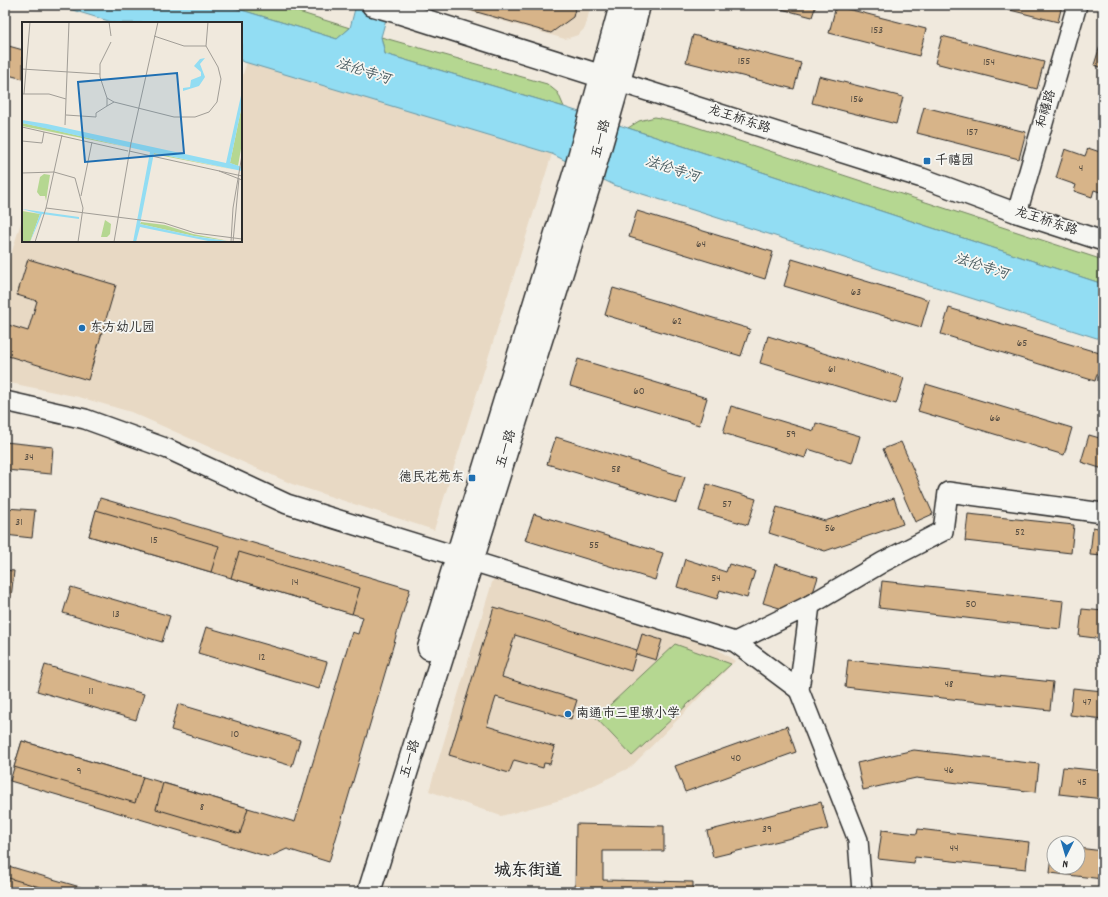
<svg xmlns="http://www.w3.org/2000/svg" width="1108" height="897" font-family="Dekko,'LXGW WenKai TC',sans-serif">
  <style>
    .built { fill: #e8d9c4 }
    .green { fill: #b5d791; stroke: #70815e }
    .water { fill: #92ddf3; stroke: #6996a3 }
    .building { fill: #d7b489; stroke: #2b2b2b }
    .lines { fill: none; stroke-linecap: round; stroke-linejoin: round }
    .minor-casing { stroke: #2b2b2b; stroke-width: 22 }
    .major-casing { stroke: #2b2b2b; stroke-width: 25 }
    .minor { stroke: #f6f6f2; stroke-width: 19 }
    .major { stroke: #f6f6f2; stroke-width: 22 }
    .poi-dot { fill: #1f6fb2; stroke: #f6f6f2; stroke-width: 1.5 }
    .labels { text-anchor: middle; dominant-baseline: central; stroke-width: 3.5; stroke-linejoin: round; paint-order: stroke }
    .number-label { font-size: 11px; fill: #564d42 }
    .street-label { font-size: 13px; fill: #2b2b2b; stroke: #f6f6f2 }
    .poi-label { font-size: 13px; fill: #2b2b2b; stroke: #f6f6f2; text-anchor: start }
    .water-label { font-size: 14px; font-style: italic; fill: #45585d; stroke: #f6f6f2 }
    .district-label { font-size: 17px; font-weight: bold; fill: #2b2b2b; stroke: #f6f6f2 }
    .inset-road { fill: none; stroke: #a19d96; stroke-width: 1 }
    .view { fill: #1f6fb2; fill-opacity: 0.15; stroke: #1f6fb2; stroke-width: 2 }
    .inset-edge { fill: none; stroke: #2b2b2b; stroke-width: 2 }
  </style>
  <rect width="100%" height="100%" fill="#f0e9dd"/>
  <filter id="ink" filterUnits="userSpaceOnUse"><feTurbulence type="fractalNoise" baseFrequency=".025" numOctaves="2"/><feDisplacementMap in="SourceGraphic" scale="8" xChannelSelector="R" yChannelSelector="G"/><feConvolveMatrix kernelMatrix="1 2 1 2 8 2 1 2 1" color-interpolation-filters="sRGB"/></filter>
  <g filter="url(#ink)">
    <g class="built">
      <path d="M447 5H591L585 28 578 35 565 39Z"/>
      <path d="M247 62 552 154 434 530 292 484 131 412 79 397 5 382V274L23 216V241H241V80Z"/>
      <path d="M494 576 708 643 735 661 631 767 568 798 501 816 429 791Z"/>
    </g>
    <g class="green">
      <path d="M225 5H276L350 28 337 39Z"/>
      <path d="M381 37 547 84 558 93 564 107 385 54Z"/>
      <path d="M655 117 687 124 1103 260V284L628 128 639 121Z"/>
      <path d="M675 644 731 664 632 756 596 718Z"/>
    </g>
    <path class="water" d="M56 5H225L337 39 350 28 356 5H390L381 37 385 54 564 107 1103 284V340L614 185 552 154 241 61V23H115Z"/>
    <g class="building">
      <path d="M452 5H576L573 17 551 33Z"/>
      <path d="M766 5H816L812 17Z"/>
      <path d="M990 5H1062L1058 22Z"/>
      <path d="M836 6 926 29 919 56 829 33Z"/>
      <path d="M693 35 801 63 794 89 686 62Z"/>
      <path d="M942 36 1044 62 1037 89 935 63Z"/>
      <path d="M5 45 23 50V79L5 74Z"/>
      <path d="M1100 46 1103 47V68L1094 65Z"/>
      <path d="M819 76 903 97 896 124 812 103Z"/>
      <path d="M924 107 1026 132 1019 159 917 133Z"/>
      <path d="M1088 148 1103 153V193L1094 190 1092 197 1074 191 1076 185 1056 178 1065 149 1085 156Z"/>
      <path d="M637 211 773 252 765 279 629 237Z"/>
      <path d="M28 259 116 285 88 380 5 355V324L28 331 37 301 17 295Z"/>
      <path d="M792 259 929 300 921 327 784 286Z"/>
      <path d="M613 288 750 329 741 356 605 315Z"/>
      <path d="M949 308 1103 354 1095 381 941 334Z"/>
      <path d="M768 336 904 378 896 404 760 363Z"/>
      <path d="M578 359 707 398 699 425 570 386Z"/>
      <path d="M926 384 1072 428 1064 455 918 411Z"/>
      <path d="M731 406 814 431 816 423 860 436 852 463 808 449 805 458 723 433Z"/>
      <path d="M1089 435 1103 439V469L1081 462Z"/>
      <path d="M556 437 685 477 677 503 547 464Z"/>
      <path d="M5 442 53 447 51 474 5 470Z"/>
      <path d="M901 442 933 514 915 522 883 449Z"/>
      <path d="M707 484 756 499 748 525 699 511Z"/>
      <path d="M100 498 410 589 329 862 287 849 269 857 10 781 22 741 295 822 352 632 358 634 363 617 89 536Z"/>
      <path d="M894 498 903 524 825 551 769 533 777 507 825 521Z"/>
      <path d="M5 508 35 510 32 538 5 535Z"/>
      <path d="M96 510 219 546 211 572 89 536Z"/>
      <path d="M534 514 663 553 655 580 525 540Z"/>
      <path d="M968 514 1074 525 1071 553 965 541Z"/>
      <path d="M1093 527 1103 529V556L1090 555Z"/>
      <path d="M239 552 360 588 352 614 231 578Z"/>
      <path d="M685 559 726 572 729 564 755 571 747 598 720 590 717 599 677 587Z"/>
      <path d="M775 564 818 577 811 599 786 610 763 603Z"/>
      <path d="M5 570 14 571 11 598H5Z"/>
      <path d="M882 581 1064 601 1061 629 879 608Z"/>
      <path d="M71 587 170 616 162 642 63 613Z"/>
      <path d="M494 607 637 650 631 671 515 635 502 677 577 700 571 719 496 697 487 726 555 747 550 764 544 763 543 768 514 760 509 773 449 755Z"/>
      <path d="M1082 609 1103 611V639L1079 636Z"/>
      <path d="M206 627 327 662 319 689 198 653Z"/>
      <path d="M642 634 662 640 656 660 636 654Z"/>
      <path d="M848 660 1053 682 1050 710 845 687Z"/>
      <path d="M45 665 144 694 136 720 37 691Z"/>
      <path d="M1073 688 1103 691V719L1070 715Z"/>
      <path d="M178 704 300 740 292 766 171 730Z"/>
      <path d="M787 726 796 752 685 792 675 766Z"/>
      <path d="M22 741 143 777 135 803 14 767Z"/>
      <path d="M914 750 1039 764 1036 792 916 778 863 790 857 763Z"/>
      <path d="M1063 767 1103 771V799L1059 794Z"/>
      <path d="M163 783 248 808 240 834 156 809Z"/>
      <path d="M821 802 828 829 713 857 707 831Z"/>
      <path d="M576 824 664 826V851H603V880L693 882V892H575Z"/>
      <path d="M918 829 1029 842 1026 869 915 857 914 863 878 859 882 830 917 834Z"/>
      <path d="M1053 846H1054V867H1078V848L1103 851V879L1050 873Z"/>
      <path d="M5 865 97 892H5Z"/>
      <path d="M5 877 57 892H5Z"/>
      <path d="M843 890V892H820Z"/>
    </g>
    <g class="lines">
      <defs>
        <g id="minor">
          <path d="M619 82 922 178 1017 213 1103 241"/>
          <path d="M1017 213 1077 5"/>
          <path d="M5 401 85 419 168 449 287 504 735 642 799 690"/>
          <path d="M810 605 883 562 943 531 948 492 1103 513"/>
          <path d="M735 642 810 605 799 690 858 840 862 892"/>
        </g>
        <g id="major">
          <path d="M373 5 398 12 616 81"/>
          <path d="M429 648 576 168 621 5"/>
          <path d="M369 892 592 176 619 82 639 5"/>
        </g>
      </defs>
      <use href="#minor" class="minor-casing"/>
      <use href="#major" class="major-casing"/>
      <use href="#minor" class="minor"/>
      <use href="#major" class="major"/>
    </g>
  </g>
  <g class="poi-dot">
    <rect x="923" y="157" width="8" height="8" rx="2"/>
    <circle cx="82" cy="328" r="4"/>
    <rect x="468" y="474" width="8" height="8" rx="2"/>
    <circle cx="568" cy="714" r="4"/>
  </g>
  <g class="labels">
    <g class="number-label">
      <text x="877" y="31">153</text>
      <text x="744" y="62">155</text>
      <text x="989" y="63">154</text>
      <text x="857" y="100">156</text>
      <text x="972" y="133">157</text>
      <text x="1081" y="169">4</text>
      <text x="701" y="245">64</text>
      <text x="856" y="293">63</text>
      <text x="677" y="322">62</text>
      <text x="1022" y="344">65</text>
      <text x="832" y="370">61</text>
      <text x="639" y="392">60</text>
      <text x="995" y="419">66</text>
      <text x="791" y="435">59</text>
      <text x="29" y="458">34</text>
      <text x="616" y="470">58</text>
      <text x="727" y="505">57</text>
      <text x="19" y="523">31</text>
      <text x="830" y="529">56</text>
      <text x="1020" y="533">52</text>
      <text x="154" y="541">15</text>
      <text x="594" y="546">55</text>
      <text x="716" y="579">54</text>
      <text x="295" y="583">14</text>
      <text x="971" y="605">50</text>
      <text x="116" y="615">13</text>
      <text x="262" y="658">12</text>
      <text x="949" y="685">48</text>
      <text x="91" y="692">11</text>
      <text x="1087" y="703">47</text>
      <text x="235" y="735">10</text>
      <text x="736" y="759">40</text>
      <text x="949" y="771">46</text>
      <text x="79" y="772">9</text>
      <text x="1082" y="783">45</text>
      <text x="202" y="808">8</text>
      <text x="767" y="830">39</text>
      <text x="954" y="849">44</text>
    </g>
    <g class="street-label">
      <text transform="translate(1047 109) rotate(-74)">和禧路</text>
      <text transform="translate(739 120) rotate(18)">龙王桥东路</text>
      <text transform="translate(602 139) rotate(-75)">五一路</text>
      <text transform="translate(1046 222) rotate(18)">龙王桥东路</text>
      <text transform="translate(507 449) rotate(-73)">五一路</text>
      <text transform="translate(411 759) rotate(-73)">五一路</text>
    </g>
    <g class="poi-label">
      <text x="935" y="161">千禧园</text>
      <text x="90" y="328">东方幼儿园</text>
      <text x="464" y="478" text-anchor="end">德民花苑东</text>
      <text x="576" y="714">南通市三里墩小学</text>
    </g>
    <g class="water-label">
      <text transform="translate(363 72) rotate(18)">法伦寺河</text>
      <text transform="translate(672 170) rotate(18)">法伦寺河</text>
      <text transform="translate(981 267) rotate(18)">法伦寺河</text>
    </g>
    <g class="district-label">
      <text x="528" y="872">城东街道</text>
    </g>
  </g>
  <g transform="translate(22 22)">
    <rect width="220" height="220" fill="#f0e9dd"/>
    <path d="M220 83V121L216 144 208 141ZM0 101 24 106 105 125 0 104ZM132 131 214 148 131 132ZM22 152 28 153 24 179 23 174H18L15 170 18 155ZM0 189 18 192 8 220H0ZM83 198 89 202 88 212 85 215H79ZM119 200 143 203 171 212 207 219 172 214 118 202Z" fill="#b5d791"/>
    <path d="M183 36 178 42 183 55 177 64 161 69V66L168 65 169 58 179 54V50L172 44 178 37ZM220 69V83L208 141 220 145V149L132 131 118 202 172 214 211 220H191L118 205 114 220H111L128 130 0 101V98L25 102 204 141ZM0 187 57 195V197L20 192 8 220 18 192Z" fill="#92ddf3"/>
    <path class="inset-road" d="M87 0 89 14M132 14 162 24H184M89 20 78 42V55L85 76V84L92 80M0 47 78 52M0 72H27L44 77M2 72 8 0M85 76 92 80 152 95H173L187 90 195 80 199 57 196 45 184 24 186 0M44 93 74 95V91L85 84M43 103 47 0M0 105 106 129M0 119 20 121 22 110M107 129 220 154M197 149 220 158M0 151 32 150 53 156 61 186 56 220M59 174 70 120M24 186 142 201 173 211 220 217M13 220 24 186 40 113M92 220 109 121 136 0M209 220 211 186 220 133M211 220 217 156"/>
    <path class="view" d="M155 51 162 131 63 140 56 60Z"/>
    <rect width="220" height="220" class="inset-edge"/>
  </g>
  <rect width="1108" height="897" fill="none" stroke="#f6f6f2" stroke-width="20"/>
  <rect x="10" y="10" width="1088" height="877" fill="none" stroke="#2b2b2b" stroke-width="1.5" filter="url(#ink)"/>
  <g transform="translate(1066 855) rotate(185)"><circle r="19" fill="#f6f6f2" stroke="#a5a5a2"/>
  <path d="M0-3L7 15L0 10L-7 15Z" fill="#1f6fb2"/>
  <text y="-6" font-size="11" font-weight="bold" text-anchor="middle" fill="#2b2b2b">N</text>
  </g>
</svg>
